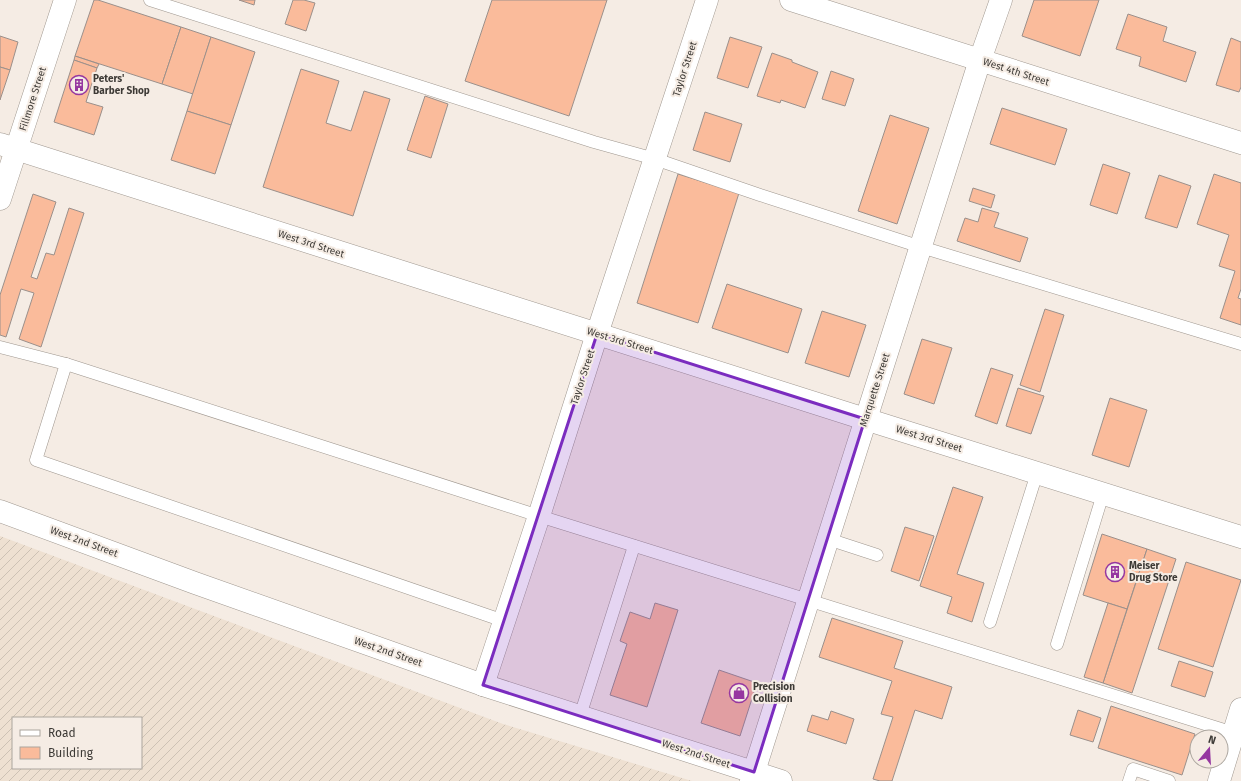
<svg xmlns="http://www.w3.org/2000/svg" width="1241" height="781" font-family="'Fira Sans',sans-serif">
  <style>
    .industrial { fill: url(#industrial-furrows); fill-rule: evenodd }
    .building { fill: #fabb9b; stroke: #9b908b }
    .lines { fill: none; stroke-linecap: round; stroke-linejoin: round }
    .service-casing { stroke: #9f978f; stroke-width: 13 }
    .minor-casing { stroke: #9f978f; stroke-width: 23 }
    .tertiary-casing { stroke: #9f978f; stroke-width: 23 }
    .secondary-casing { stroke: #9f978f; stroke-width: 23 }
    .service { stroke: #fff; stroke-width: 12 }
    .minor { stroke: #fff; stroke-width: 22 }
    .tertiary { stroke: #fff; stroke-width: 22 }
    .secondary { stroke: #fff; stroke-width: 22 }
    .marked { fill: #7b2cbf; fill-opacity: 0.2; stroke: #7b2cbf; stroke-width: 3; stroke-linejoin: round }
    .labels { text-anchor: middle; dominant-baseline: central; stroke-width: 4; stroke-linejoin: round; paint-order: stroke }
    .street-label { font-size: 10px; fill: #3d3a36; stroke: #f5ece4 }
    .poi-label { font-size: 10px; font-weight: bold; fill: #3d3a36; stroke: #f5ece4; text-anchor: start }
  </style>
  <defs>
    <pattern id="industrial-furrows" width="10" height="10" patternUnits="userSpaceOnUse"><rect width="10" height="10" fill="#eee0d1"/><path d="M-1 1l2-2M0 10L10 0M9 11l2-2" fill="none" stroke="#cdc1b4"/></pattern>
  </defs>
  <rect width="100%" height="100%" fill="#f5ece4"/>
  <path class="industrial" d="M0 536 503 724 692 781H0ZM13 718H141V768H13Z"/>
  <g class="building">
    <path d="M94 0H98L181 27 162 84 75 56Z"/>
    <path d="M239 0H255L254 5Z"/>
    <path d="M293 0H304L315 3 306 31 285 24Z"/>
    <path d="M492 0H607L569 116 465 81Z"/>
    <path d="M1034 0H1099L1080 56 1022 36Z"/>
    <path d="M1128 14 1167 27 1163 41 1196 52 1186 82 1139 66 1141 57 1116 49Z"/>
    <path d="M181 27 211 37 193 94 162 84Z"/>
    <path d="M0 36 18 42 10 70 0 67Z"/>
    <path d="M211 37 255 52 231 125 187 111Z"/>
    <path d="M730 37 762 47 748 88 717 78Z"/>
    <path d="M1231 38 1241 42V87L1239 92 1216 85Z"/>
    <path d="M772 53 792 60V62L818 72 805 108 781 100 780 103 757 96Z"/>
    <path d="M75 56 99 64 97 68 74 60Z"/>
    <path d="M74 60 97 68 86 102 103 107 94 135 54 122Z"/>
    <path d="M0 67 10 70 0 100Z"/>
    <path d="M301 69 339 81 326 123 351 131 364 91 390 99 353 216 263 187Z"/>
    <path d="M831 71 854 79 845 106 822 99Z"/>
    <path d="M425 96 448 104 431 158 407 150Z"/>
    <path d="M1002 108 1067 129 1055 165 990 144Z"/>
    <path d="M187 111 231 125 215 174 171 160Z"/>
    <path d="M705 112 742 124 730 162 693 150Z"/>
    <path d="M890 115 929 128 897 224 858 211Z"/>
    <path d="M1103 164 1130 173 1117 214 1090 205Z"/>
    <path d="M678 174 739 193 698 323 637 303Z"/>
    <path d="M1214 174 1241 183V289L1238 298 1241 299V325L1220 318 1235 271 1219 266 1229 235 1197 224Z"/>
    <path d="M1159 175 1191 186 1177 228 1145 218Z"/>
    <path d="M973 188 995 195 991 208 969 201Z"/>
    <path d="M33 194 56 202 31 277 37 279 46 253 54 255 69 208 84 213 41 347 19 339 34 293 21 289 6 337 0 335V295Z"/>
    <path d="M982 208 999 213 994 227 1028 238 1020 262 957 241 965 218 978 222Z"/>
    <path d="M727 284 802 309 788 353 712 328Z"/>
    <path d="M1045 309 1064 315 1040 392 1020 385Z"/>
    <path d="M822 311 866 325 849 377 805 363Z"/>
    <path d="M922 339 952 348 934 404 904 394Z"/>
    <path d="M991 368 1013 375 997 424 975 416Z"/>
    <path d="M1018 388 1044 396 1031 434 1006 426Z"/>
    <path d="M1110 398 1147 410 1129 467 1092 455Z"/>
    <path d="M953 487 983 497 957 574 984 583 972 622 947 613 952 597 920 586Z"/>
    <path d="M905 527 934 536 919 581 891 571Z"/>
    <path d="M1102 534 1147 549 1127 609 1083 595Z"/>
    <path d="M1147 549 1176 559 1132 693 1103 683Z"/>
    <path d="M1186 562 1241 580 1213 667 1158 649Z"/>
    <path d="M655 603 678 610 647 707 610 695 627 644 620 641 630 612 650 619Z"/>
    <path d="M1108 603 1127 609 1103 683 1084 677Z"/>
    <path d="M832 618 903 641 894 668 952 687 942 719 915 710 892 781H880L873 779 893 717 881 714 892 681 819 657Z"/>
    <path d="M1179 661 1213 672 1205 697 1171 686Z"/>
    <path d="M719 670 757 683 740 736 701 723Z"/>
    <path d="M1111 706 1195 734 1182 775 1098 748Z"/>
    <path d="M1078 710 1101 718 1093 742 1070 735Z"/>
    <path d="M831 711 854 719 846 744 807 731 812 715 828 720Z"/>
  </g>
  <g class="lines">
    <defs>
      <g id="service">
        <path d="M150 0 594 142 655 159 760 195 921 247 1241 344"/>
        <path d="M0 347 66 364 539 516 1237 734"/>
        <path d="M66 364 36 460 504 621"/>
        <path d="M828 539 877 555"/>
        <path d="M990 622 1037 473"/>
        <path d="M1057 644 1103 494"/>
        <path d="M580 716 634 546"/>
        <path d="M1129 781 1133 769 1169 781"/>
      </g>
      <g id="minor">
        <path d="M0 199 65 0"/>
        <path d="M483 685 539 516 597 334 707 0"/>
        <path d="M1219 781 1241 709"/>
      </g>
      <g id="tertiary">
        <path d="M865 419 1241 537"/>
        <path d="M0 511 195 583 483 685 781 781"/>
        <path d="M751 781 980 60 1001 0"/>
      </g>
      <g id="secondary">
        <path d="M791 0 1241 143"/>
        <path d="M0 144 865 419"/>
      </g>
    </defs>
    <use href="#service" class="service-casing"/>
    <use href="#minor" class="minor-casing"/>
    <use href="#tertiary" class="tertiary-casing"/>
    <use href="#secondary" class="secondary-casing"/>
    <use href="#service" class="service"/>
    <use href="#minor" class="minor"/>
    <use href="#tertiary" class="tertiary"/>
    <use href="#secondary" class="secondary"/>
  </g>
  <path class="marked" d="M597 334 865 419 754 772 483 685Z"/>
  <defs>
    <symbol id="building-ring" viewBox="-11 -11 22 22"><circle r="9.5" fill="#f5ece4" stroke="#9637a0" stroke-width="1.5"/><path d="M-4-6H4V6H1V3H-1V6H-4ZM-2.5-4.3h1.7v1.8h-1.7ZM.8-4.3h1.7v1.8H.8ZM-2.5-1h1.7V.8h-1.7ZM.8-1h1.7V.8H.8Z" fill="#9637a0"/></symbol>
    <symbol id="shop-ring" viewBox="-11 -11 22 22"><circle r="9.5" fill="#f5ece4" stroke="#9637a0" stroke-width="1.5"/><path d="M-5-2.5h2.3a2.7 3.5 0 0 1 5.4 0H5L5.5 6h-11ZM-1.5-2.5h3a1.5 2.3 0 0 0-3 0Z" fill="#9637a0"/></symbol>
  </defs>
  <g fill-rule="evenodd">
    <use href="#building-ring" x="68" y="74" width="22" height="22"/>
    <use href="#building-ring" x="1104" y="561" width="22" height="22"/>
    <use href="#shop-ring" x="728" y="682" width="22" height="22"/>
  </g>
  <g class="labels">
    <g class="street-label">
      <text transform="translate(685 69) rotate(-72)">Taylor Street</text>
      <text transform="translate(1016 72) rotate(18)">West 4th Street</text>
      <text transform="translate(33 99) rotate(-72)">Fillmore Street</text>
      <text transform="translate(311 244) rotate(18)">West 3rd Street</text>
      <text transform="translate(620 341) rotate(17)">West 3rd Street</text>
      <text transform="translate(583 377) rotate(-72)">Taylor Street</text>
      <text transform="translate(875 390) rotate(-72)">Marquette Street</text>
      <text transform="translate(929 439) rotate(17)">West 3rd Street</text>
      <text transform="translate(84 542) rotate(20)">West 2nd Street</text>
      <text transform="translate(388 652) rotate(19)">West 2nd Street</text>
      <text transform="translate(696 754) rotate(18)">West 2nd Street</text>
    </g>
    <g class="poi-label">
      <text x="93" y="79">Peters'<tspan x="93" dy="12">Barber Shop</tspan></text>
      <text x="1129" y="566">Meiser<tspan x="1129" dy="12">Drug Store</tspan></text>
      <text x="753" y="687">Precision<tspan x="753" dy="12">Collision</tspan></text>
    </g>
  </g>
  <rect x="12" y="717" width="130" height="52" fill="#f5ece4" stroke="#aba59e"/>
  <rect x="20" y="730" width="20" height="6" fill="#ffffff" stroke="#aba59e"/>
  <text x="48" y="737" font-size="12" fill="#3d3a36">Road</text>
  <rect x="20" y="747" width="20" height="12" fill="#fabb9b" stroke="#aba59e"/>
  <text x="48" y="757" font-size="12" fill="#3d3a36">Building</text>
  <g transform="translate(1209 749) rotate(18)"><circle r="19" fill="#f5ece4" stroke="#aba59e"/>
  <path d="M0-3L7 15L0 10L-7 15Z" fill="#9637a0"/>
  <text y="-6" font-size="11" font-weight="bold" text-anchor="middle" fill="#3d3a36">N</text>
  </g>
</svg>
